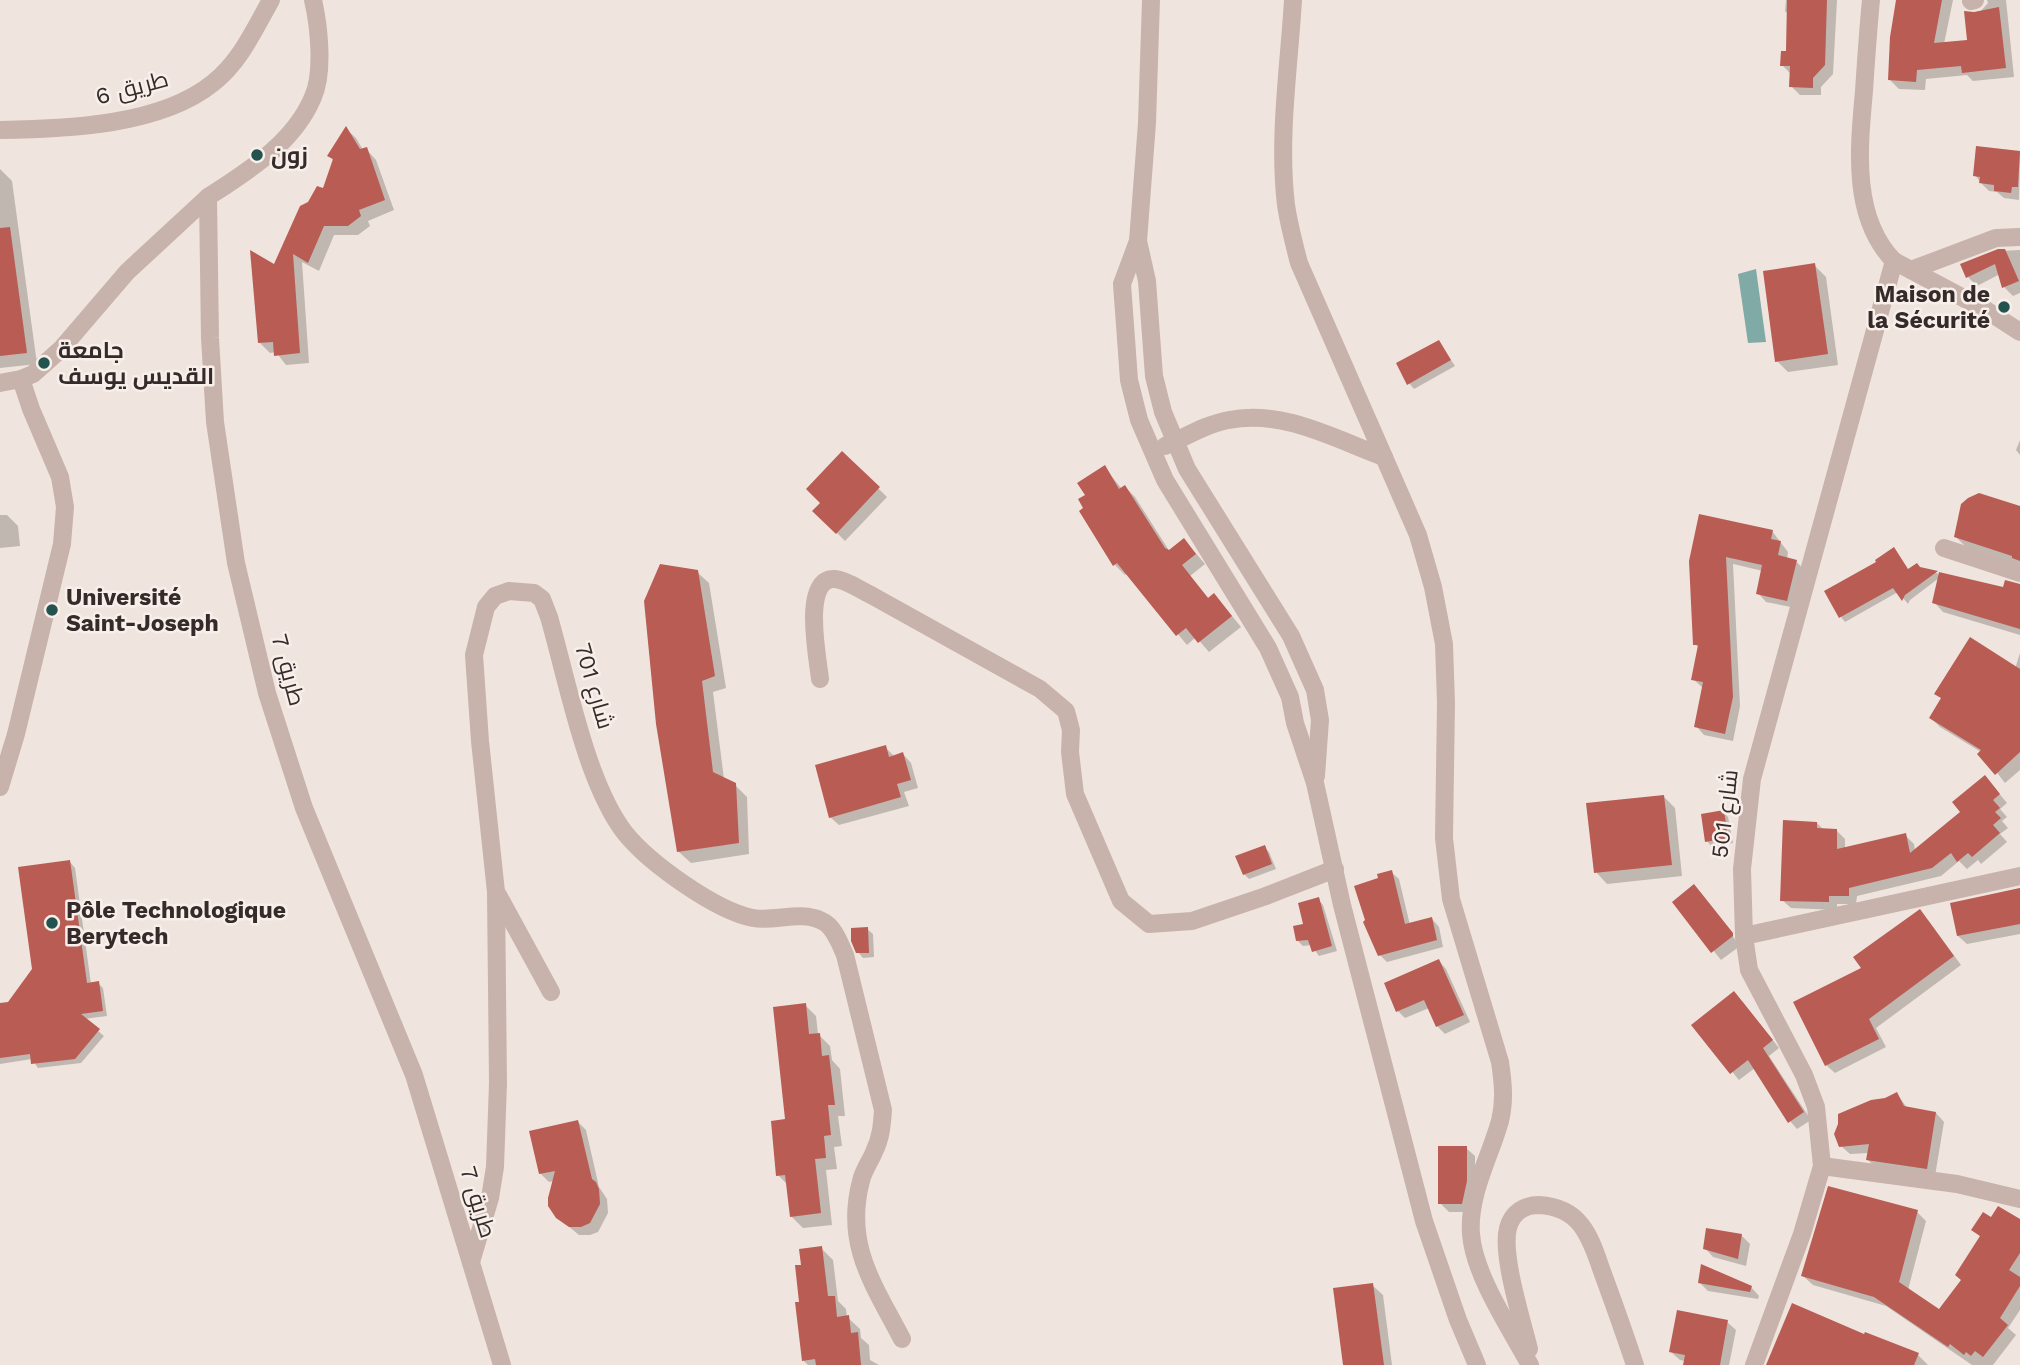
<svg xmlns="http://www.w3.org/2000/svg" width="2020" height="1365" font-family="'Work Sans',Cairo,sans-serif">
  <style>
    .water { fill: #80aaa5 }
    .shadow { fill: #0003 }
    .building { fill: #b85c54 }
    .lines { fill: none; stroke-linecap: round; stroke-linejoin: round }
    .minor { stroke: #c7b3ab; stroke-width: 18 }
    .poi-dot { fill: #24524e; stroke: #f8efea; stroke-width: 2.5 }
    .labels { text-anchor: middle; dominant-baseline: central; stroke-width: 5; stroke-linejoin: round; paint-order: stroke }
    .street-label { font-size: 23px; fill: #352b2a; stroke: #f8efea }
    .poi-label { font-size: 23px; font-weight: bold; fill: #352b2a; stroke: #f8efea; text-anchor: start }
  </style>
  <rect width="100%" height="100%" fill="#f0e5de"/>
  <path class="water" d="M1756 269 1766 342 1748 343 1738 274Z"/>
  <g class="shadow">
    <path d="M1786 0H1837L1833 74 1821 87V95H1800L1791 86V74L1782 65 1788 52 1789 15 1785 11Z"/>
    <path d="M1898 0H1953L1944 44 1969 41 1979 13 1988 3 1987 0H2006L2014 77 1973 81 1967 75 1926 79 1925 90 1899 89 1889 79Z"/>
    <path d="M346 129 356 138 363 150 366 149 376 160 394 210 368 221 370 226 358 235H334L319 271 302 262 309 363 286 365 276 352 270 353 260 343 275 267 324 191 334 161 329 156Z"/>
    <path d="M1978 148 2020 152 2019 200 2004 198 1997 192 1989 191 1981 183 1975 175Z"/>
    <path d="M0 169 12 181 37 364 0 368Z"/>
    <path d="M2020 250V293L2013 296 2004 287 2000 274 1977 286 1968 277 1999 251Z"/>
    <path d="M1814 265 1826 277 1838 365 1788 372 1777 361Z"/>
    <path d="M1439 342 1455 366 1414 389 1409 383Z"/>
    <path d="M2020 440V455L2016 450Z"/>
    <path d="M842 453 887 497 845 541 815 511 823 503Z"/>
    <path d="M1104 467 1122 489 1125 487 1135 497 1170 552 1184 541 1194 551 1205 564 1190 576 1209 599 1224 606 1241 627 1209 652 1196 637 1187 645 1127 573 1125 575 1115 565 1086 509 1087 496Z"/>
    <path d="M2020 508V564L1965 546 1956 537Z"/>
    <path d="M0 515H7L18 526 20 546 0 548Z"/>
    <path d="M1772 531 1788 552 1787 559 1796 561 1804 570 1796 608 1766 602 1758 593 1763 571 1733 564 1740 706 1733 741 1704 735 1696 726 1703 688 1693 679 1699 648 1695 644 1690 561Z"/>
    <path d="M1894 550 1909 571 1921 569 1937 573 1940 576 2005 589 2020 586V635L1943 612 1934 602 1939 578 1910 600 1908 604 1898 592 1845 622 1841 617 1879 562Z"/>
    <path d="M697 572 709 583 726 688 713 692 724 779 735 785 747 797 749 854 691 863 679 852Z"/>
    <path d="M2020 653V770L2005 783 1981 752 1940 727 1931 718 1943 699 2015 669Z"/>
    <path d="M885 747 895 757 903 754 911 763 918 788 904 792 909 806 839 825 830 817Z"/>
    <path d="M1993 786 2007 803 2000 809 2007 817 2002 821 2008 828 2000 834 2007 842 1981 864 1978 860 1967 869 1959 861 1941 876 1857 896 1856 904H1837V910L1791 908 1782 900 1817 823 1824 830 1837 831 1845 839V849L1905 835 1914 844 1915 851Z"/>
    <path d="M1663 796 1675 808 1682 876 1607 884 1596 872Z"/>
    <path d="M1723 812 1728 817 1733 843 1712 847 1707 841Z"/>
    <path d="M1264 847 1269 852 1276 869 1249 879 1244 874Z"/>
    <path d="M70 862 75 868 91 984 98 983 103 988 107 1016 84 1019 104 1036 81 1063 38 1068 32 1059 0 1064V1004L9 1003 34 969Z"/>
    <path d="M1391 872 1399 879 1410 925 1432 919 1439 927 1443 947 1387 962 1380 955V879Z"/>
    <path d="M2020 888V934L1967 944 1958 936 1952 904Z"/>
    <path d="M1702 895 1740 946 1721 960 1674 902Z"/>
    <path d="M1318 899 1323 905 1337 951 1319 956 1311 945 1303 946 1298 941Z"/>
    <path d="M1928 920 1961 965 1876 1028 1886 1047 1835 1073 1826 1065 1863 969Z"/>
    <path d="M867 929 873 934 874 957 863 958 858 952Z"/>
    <path d="M1439 961 1446 969 1470 1022 1445 1034 1437 1026 1429 1008 1405 1018 1398 1011Z"/>
    <path d="M1742 1001 1779 1048 1769 1056 1811 1120 1797 1129 1790 1121 1755 1068 1739 1080 1694 1025Z"/>
    <path d="M805 1005 816 1016 818 1034 830 1046 832 1060 840 1069 845 1116H838L842 1146 834 1147 837 1169 826 1170 832 1225 803 1228 791 1216 788 1185 778 1175Z"/>
    <path d="M1897 1094 1908 1109 1936 1113 1944 1122 1935 1176 1876 1168 1868 1160 1869 1153 1850 1154 1841 1146 1885 1100Z"/>
    <path d="M578 1122 586 1130 599 1187 607 1199 608 1213 598 1232 590 1235H579L557 1217 554 1181 549 1182 540 1173Z"/>
    <path d="M1466 1148 1475 1156V1190L1470 1212H1449L1440 1203Z"/>
    <path d="M1917 1212 1926 1221 1908 1290 1939 1311 1963 1281 1981 1237 1973 1230 1991 1220 2020 1221V1310L2008 1328 2016 1335 1993 1365H1972L1886 1306 1813 1285 1803 1276Z"/>
    <path d="M1741 1235 1750 1244 1746 1266 1713 1257 1705 1248Z"/>
    <path d="M821 1248 833 1260 838 1301 846 1309 847 1317 860 1329 861 1338 869 1345 870 1360 879 1365H808L803 1360 801 1303 803 1266Z"/>
    <path d="M1699 1282 1751 1287 1759 1296 1758 1299 1708 1291Z"/>
    <path d="M1372 1285 1383 1295 1392 1365H1345Z"/>
    <path d="M1727 1322 1736 1330 1729 1365H1685V1361L1680 1360 1671 1352Z"/>
    <path d="M1865 1336 1918 1355 1928 1365H1767Z"/>
  </g>
  <g class="building">
    <path d="M1787 0H1827L1825 65 1813 78V88L1789 87 1790 66H1780L1781 51H1786Z"/>
    <path d="M1896 0H1942L1934 43 1967 40 1964 11 1974 12 1999 7 2006 68 1962 73 1961 66 1917 70 1916 82 1888 80 1890 37Z"/>
    <path d="M346 126 360 149 367 147 385 200 359 210 361 216 348 226H324L308 263 293 254 300 353 274 356 273 342 258 343 250 250 274 264 300 206 308 202 317 186 323 188 333 159 327 156Z"/>
    <path d="M1976 146 2020 151 2018 187H2012L2011 193 1994 191V185L1979 183 1980 177 1973 176Z"/>
    <path d="M10 227 27 353 0 356V228Z"/>
    <path d="M1998 249H2005L2019 281 2002 288 1995 264 1966 278 1960 264Z"/>
    <path d="M1815 263 1828 354 1775 362 1763 271Z"/>
    <path d="M1439 340 1451 360 1407 385 1396 363Z"/>
    <path d="M842 451 880 487 836 534 812 511 820 503 806 489Z"/>
    <path d="M1105 465 1119 489 1125 485 1165 548 1169 550 1184 538 1196 554 1182 565 1208 598 1214 593 1232 616 1198 643 1186 628 1176 636 1117 563 1113 566 1079 511 1083 508 1078 499 1085 495 1077 483Z"/>
    <path d="M1979 493 2020 506V561L2012 558V556L1954 537 1961 504 1968 498Z"/>
    <path d="M1699 514 1773 530 1771 539 1781 541 1778 555 1797 560 1787 601 1756 594 1762 565 1726 557 1733 697 1725 734 1694 727 1703 682 1691 680 1698 645H1693L1689 561Z"/>
    <path d="M1894 547 1908 569 1917 563 1920 567 1938 571 1905 595 1902 601 1893 588 1839 618 1824 591 1876 562 1875 560Z"/>
    <path d="M660 564 698 570 715 676 702 681 713 772 736 783 739 843 677 852 656 724 644 601Z"/>
    <path d="M1939 572 2003 587 2005 580 2020 584V629L1932 603Z"/>
    <path d="M1970 637 2020 669V752L1995 775 1977 754 1981 750 1929 718 1941 698 1934 694Z"/>
    <path d="M886 745 889 757 903 752 911 780 897 784 901 797 829 818 815 765Z"/>
    <path d="M1985 775 2000 794 1993 800 2000 808 1995 812 2001 818 1993 825 2000 833 1972 857 1968 853 1957 862 1951 853 1932 868 1849 888V896H1829V902L1780 901 1783 820 1817 822V828L1837 829V849L1906 833 1910 853 1960 812 1952 802Z"/>
    <path d="M1664 795 1672 865 1594 873 1586 803Z"/>
    <path d="M1724 810 1728 838 1705 842 1701 814Z"/>
    <path d="M1265 845 1272 864 1243 875 1235 856Z"/>
    <path d="M70 860 87 983 99 981 103 1011 81 1014 100 1029 75 1059 31 1064 30 1054 0 1058V1003L8 1002 32 969 18 867Z"/>
    <path d="M1392 870 1405 924 1432 917 1437 940 1378 956 1363 922 1365 920 1354 886 1378 878 1377 874Z"/>
    <path d="M1694 884 1733 933V936L1711 953 1672 902Z"/>
    <path d="M2020 888V924L1957 936 1950 903Z"/>
    <path d="M1319 897 1332 946 1312 952 1308 940 1296 941 1293 926 1303 924 1298 903Z"/>
    <path d="M1920 909 1954 956 1869 1019 1879 1039 1825 1066 1793 1002 1861 968 1853 957Z"/>
    <path d="M868 927 869 953H856L851 941V928Z"/>
    <path d="M1439 959 1464 1015 1436 1027 1424 1000 1396 1012 1384 983Z"/>
    <path d="M1734 991 1773 1040 1763 1048 1804 1112 1788 1123 1748 1060 1730 1074 1691 1025Z"/>
    <path d="M806 1003 809 1034 820 1033 822 1056 829 1055 835 1105H828L831 1135 824 1136 826 1158 815 1159 821 1213 790 1217 785 1175 776 1176 771 1121 785 1119 773 1007Z"/>
    <path d="M1897 1092 1904 1106 1936 1112 1927 1169 1866 1160 1869 1144 1839 1147 1834 1134 1838 1124V1114L1871 1100 1885 1098Z"/>
    <path d="M578 1120 592 1179 596 1182 599 1189 600 1204 590 1223 581 1227H569L556 1218 548 1206V1198L555 1171 539 1174 529 1131Z"/>
    <path d="M1438 1146H1467V1181L1462 1204H1438Z"/>
    <path d="M1828 1186 1918 1210 1899 1282 1939 1309 1961 1280 1955 1275 1980 1236 1971 1230 1983 1212 1991 1217 1998 1206 2020 1219V1253L2009 1270 2020 1277V1286L2000 1318 2008 1325 1983 1357 1975 1351 1971 1356 1966 1352 1964 1355 1950 1344 1948 1347 1874 1297 1801 1276Z"/>
    <path d="M1706 1228 1742 1234 1738 1259 1703 1249Z"/>
    <path d="M822 1246 828 1296H835L837 1317 849 1315 851 1333 858 1332 861 1365H816L815 1359 802 1361 795 1302H799L795 1265H801L799 1249Z"/>
    <path d="M1701 1264 1752 1286 1750 1292 1698 1283Z"/>
    <path d="M1373 1283 1384 1365H1343L1333 1288Z"/>
    <path d="M1792 1303 1864 1334 1865 1332 1919 1353 1914 1365H1766Z"/>
    <path d="M1677 1310 1728 1320 1720 1365H1683L1685 1355 1669 1352Z"/>
  </g>
  <g class="lines">
    <g class="minor">
      <path d="M313 0C319 26 324 72 313 97 294 143 248 171 208 197L210 338 215 422 236 563 267 693 304 808 414 1075 502 1365"/>
      <path d="M1151 0 1147 123 1138 241 1147 281 1154 376 1163 412 1187 469 1291 636 1315 690 1320 720 1316 776"/>
      <path d="M1871 0C1868 30 1866 61 1864 91 1859 147 1851 217 1894 261L1986 310 2020 332"/>
      <path d="M1971 1 1975 0"/>
      <path d="M0 130C65 129 160 126 213 83 240 62 254 30 271 0"/>
      <path d="M1138 241 1122 284 1129 380 1139 420 1165 480 1268 648 1290 697 1295 723 1315 783 1342 905 1424 1221 1458 1320 1477 1365"/>
      <path d="M1911 270 1996 238 2020 237"/>
      <path d="M0 383 21 379 33 374 61 349 127 272 208 197"/>
      <path d="M1165 446C1186 437 1206 424 1229 420 1282 409 1335 439 1384 457L1299 263C1294 244 1289 225 1286 205 1278 138 1289 67 1293 0"/>
      <path d="M1384 457 1418 535 1433 587 1444 644 1446 703 1444 838 1451 899 1500 1062C1503 1082 1505 1101 1500 1121 1490 1157 1468 1195 1471 1234 1474 1275 1510 1328 1530 1365"/>
      <path d="M1944 548 2020 573"/>
      <path d="M820 679C818 659 801 577 835 579 847 580 860 590 871 595L1040 689 1066 711 1071 730 1070 752 1075 794 1121 901 1149 924 1192 921 1266 896 1335 869"/>
      <path d="M0 787 16 734 62 544 65 507 60 477 31 409 21 379"/>
      <path d="M498 895 551 992"/>
      <path d="M1744 936 2020 876"/>
      <path d="M1822 1166 1957 1184 2020 1199"/>
      <path d="M471 1262 490 1198 495 1167 498 1083 496 892 480 741 474 655 486 607 495 596 509 591 534 593 542 599 549 617C567 679 586 783 625 833 649 863 716 911 753 918 776 922 800 910 822 921 834 926 840 944 845 955L883 1110C882 1125 881 1138 874 1152 870 1162 863 1171 861 1181 844 1245 874 1285 902 1339"/>
      <path d="M1529 1349C1522 1320 1501 1255 1508 1228 1512 1213 1524 1205 1539 1205 1556 1206 1571 1212 1581 1225 1592 1239 1597 1258 1603 1274 1614 1304 1625 1335 1635 1365"/>
      <path d="M1754 1365 1802 1234 1822 1166 1816 1107 1804 1075 1749 970 1744 936 1742 869 1752 779 1894 261"/>
    </g>
  </g>
  <g class="poi-dot">
    <circle cx="257" cy="155" r="7"/>
    <circle cx="2004" cy="307" r="7"/>
    <circle cx="44" cy="363" r="7"/>
    <circle cx="52" cy="610" r="7"/>
    <circle cx="52" cy="923" r="7"/>
  </g>
  <g class="labels">
    <g class="street-label">
      <text transform="translate(132 88) rotate(-15)">طريق 6</text>
      <text transform="translate(288 670) rotate(75)">طريق 7</text>
      <text transform="translate(594 686) rotate(74)">شارع 701</text>
      <text transform="translate(1725 814) rotate(-83)">شارع 501</text>
      <text transform="translate(478 1202) rotate(73)">طريق 7</text>
    </g>
    <g class="poi-label">
      <text x="271" y="155">زون</text>
      <text x="1990" y="294" text-anchor="end">Maison de<tspan x="1990" dy="26">la Sécurité</tspan></text>
      <text x="58" y="350">جامعة<tspan x="58" dy="26">القديس يوسف</tspan></text>
      <text x="66" y="597">Université<tspan x="66" dy="26">Saint-Joseph</tspan></text>
      <text x="66" y="910">Pôle Technologique<tspan x="66" dy="26">Berytech</tspan></text>
    </g>
  </g>
</svg>
